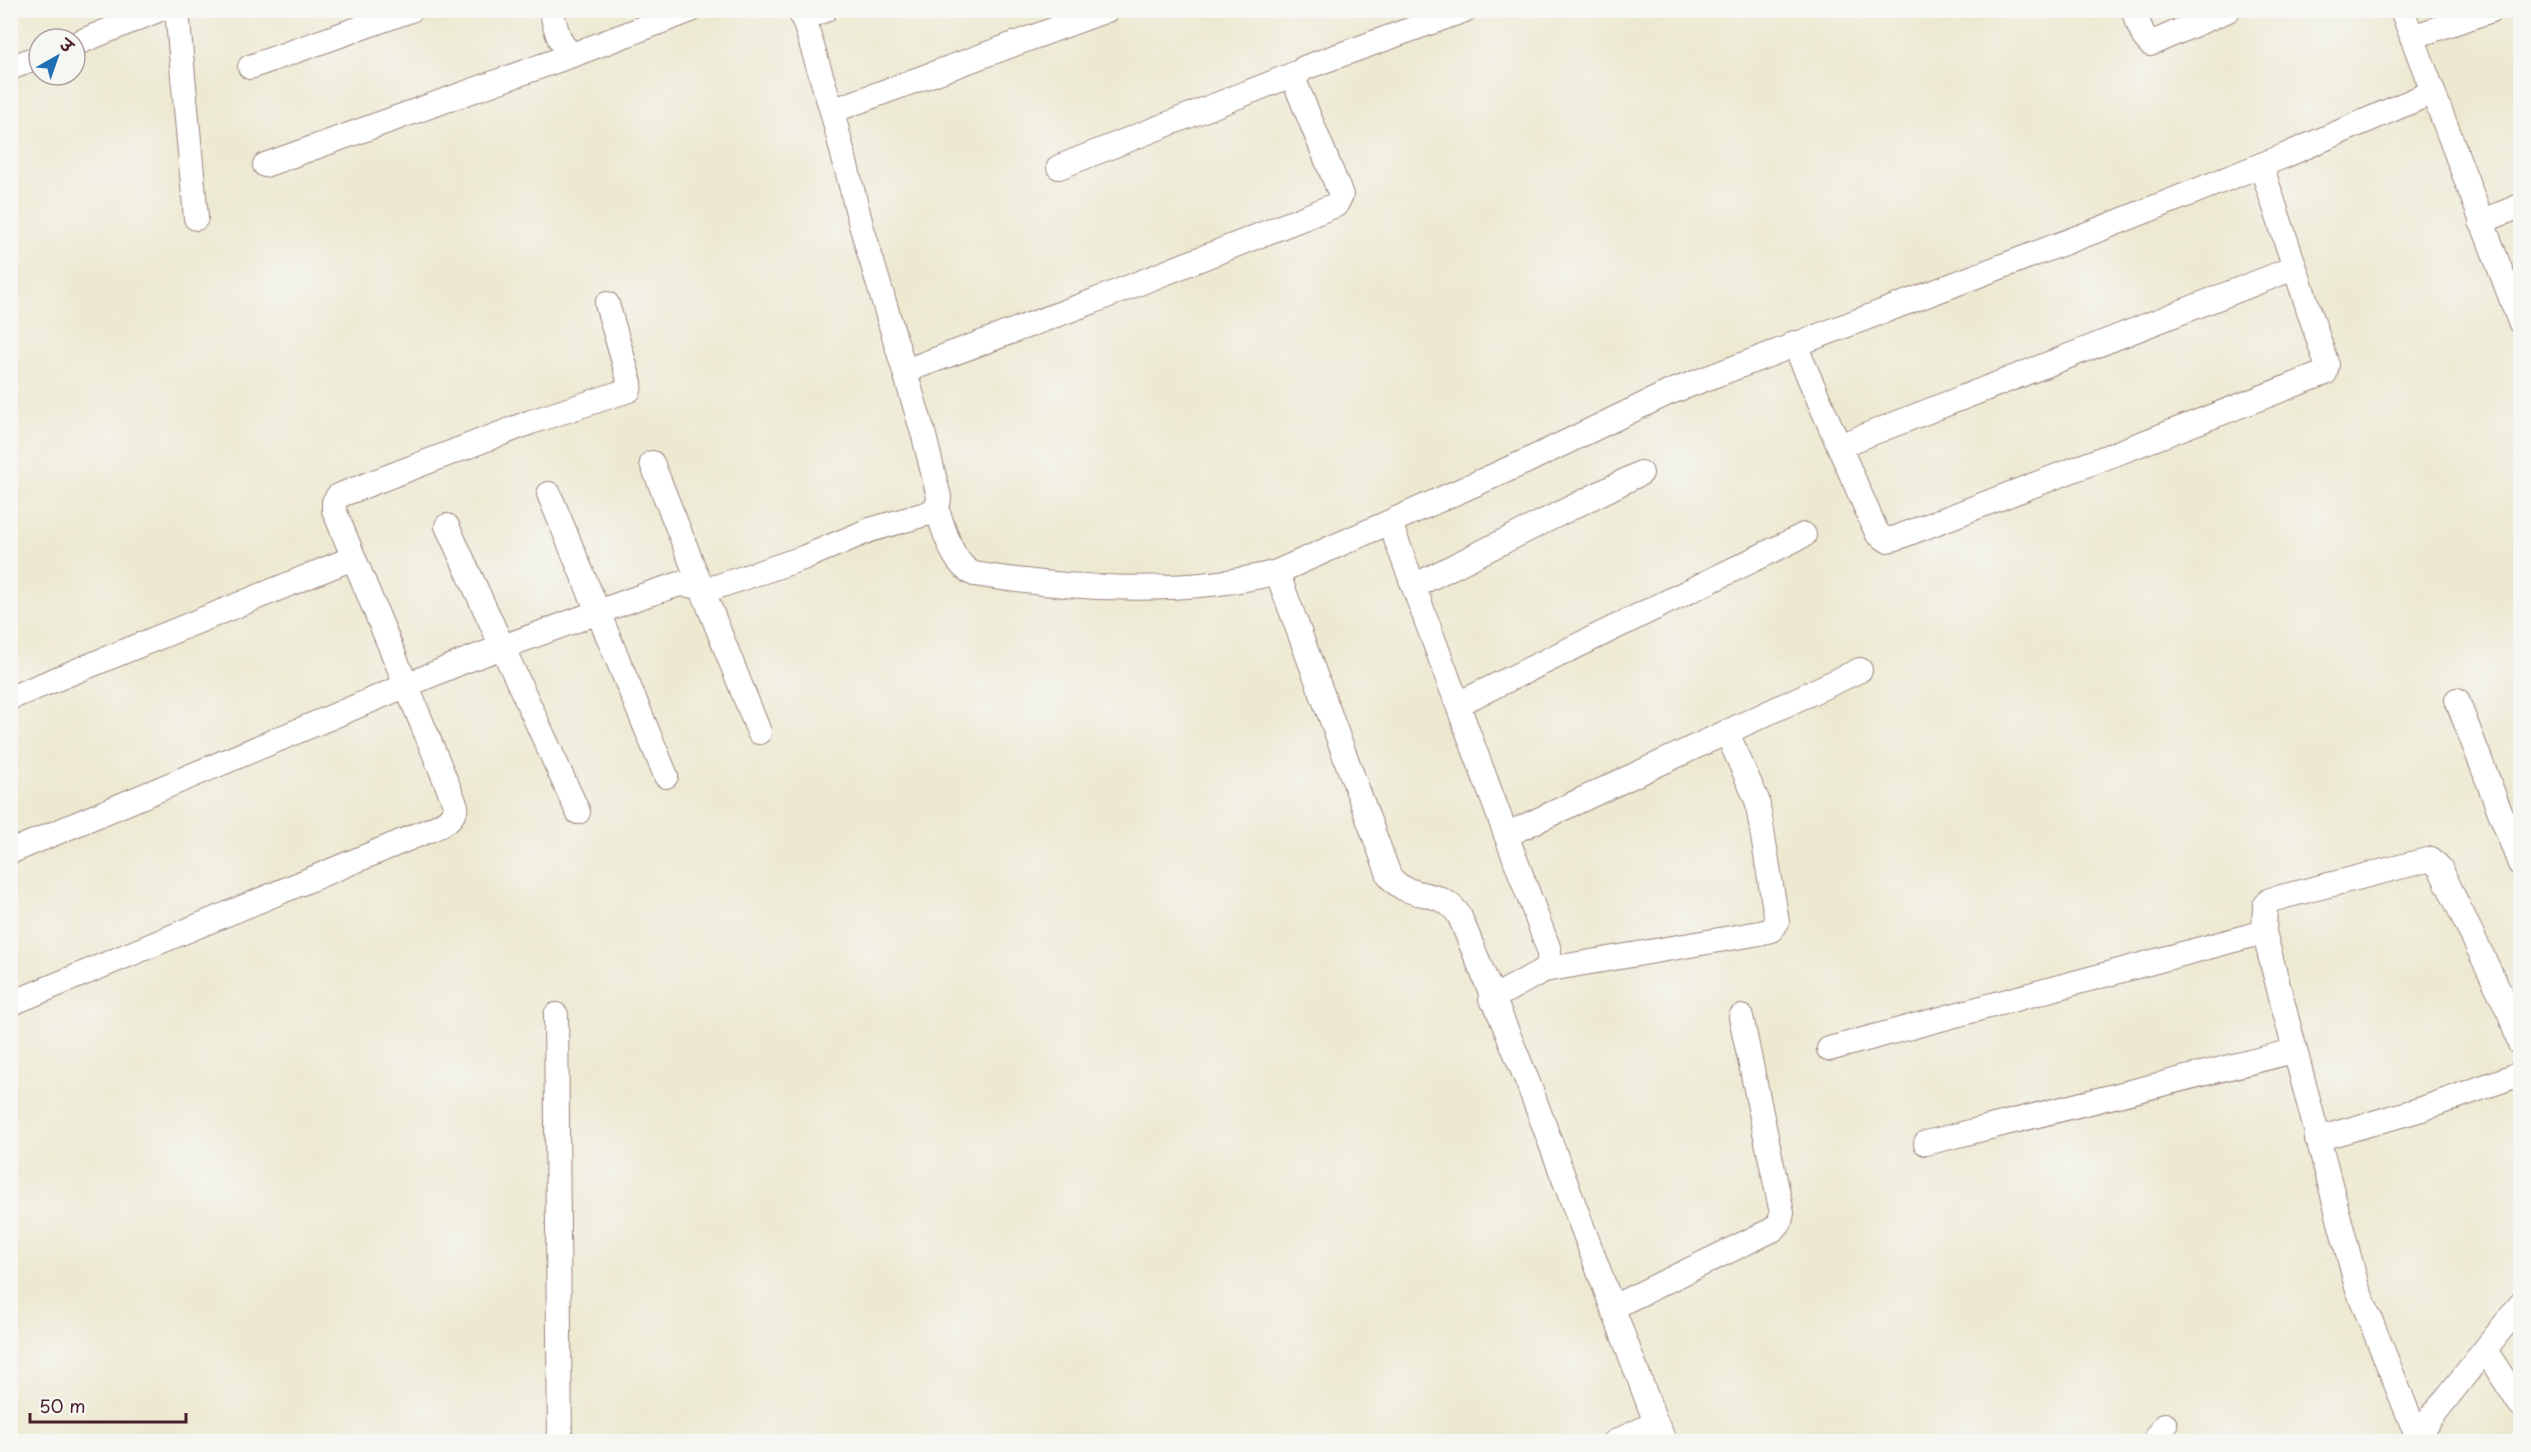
<svg xmlns="http://www.w3.org/2000/svg" width="2531" height="1452" font-family="'Playpen Sans','Playpen Sans Deva',sans-serif">
  <style>
    .lines { fill: none; stroke-linecap: round; stroke-linejoin: round }
    .minor-casing { stroke: #9c847e; stroke-width: 26 }
    .minor { stroke: #fff; stroke-width: 24 }
  </style>
  <rect width="100%" height="100%" fill="#f6f6f2"/>
  <filter id="ink" filterUnits="userSpaceOnUse"><feTurbulence type="fractalNoise" baseFrequency=".0167" numOctaves="2"/><feDisplacementMap in="SourceGraphic" scale="12" xChannelSelector="R" yChannelSelector="G"/><feConvolveMatrix kernelMatrix="1 2 1 2 8 2 1 2 1" color-interpolation-filters="sRGB"/></filter>
  <filter id="wash" filterUnits="userSpaceOnUse"><feTurbulence type="fractalNoise" baseFrequency=".008" numOctaves="4" result="noise"/><feDisplacementMap in="SourceGraphic" scale="24" xChannelSelector="R" yChannelSelector="G"/><feGaussianBlur stdDeviation="1.35" result="paint"/><feColorMatrix in="noise" values="0 0 0 0 0 0 0 0 0 0 0 0 0 0 0 0 0 1.4 0 .05"/><feComposite in="paint" operator="in"/></filter>
  <g filter="url(#wash)">
    <rect width="100%" height="100%" fill="#ede9d1"/>
  </g>
  <g filter="url(#ink)">
    <g class="lines">
      <defs>
        <g id="minor">
          <path d="M177 10 196 218"/>
          <path d="M551 10C556 26 558 49 575 54L691 10"/>
          <path d="M2133 10 2144 37 2150 44 2228 10"/>
          <path d="M2402 10 2520 322"/>
          <path d="M803 19 825 10"/>
          <path d="M2412 37 2492 10"/>
          <path d="M75 44 158 10"/>
          <path d="M250 67 411 10"/>
          <path d="M10 68 39 57"/>
          <path d="M832 111 1107 10"/>
          <path d="M265 165 575 54"/>
          <path d="M1059 167 1297 73"/>
          <path d="M2481 222 2520 206"/>
          <path d="M1794 343 1877 533 1887 540 1896 538 2325 373 2327 365 2261 165"/>
          <path d="M905 371 1094 301 1336 205 1341 195 1296 85 1294 78 1304 68 1465 10"/>
          <path d="M1839 446 2294 268"/>
          <path d="M652 463 759 732"/>
          <path d="M549 494 666 776"/>
          <path d="M936 508C945 529 951 564 974 574 1068 589 1184 596 1277 572L1527 461 1668 393 2103 228 2284 156 2433 92"/>
          <path d="M1390 523 1549 950V964L1544 970 1491 999"/>
          <path d="M447 526 578 812"/>
          <path d="M1277 572 1389 875C1407 903 1442 885 1460 917L1528 1083 1656 1423 1665 1442"/>
          <path d="M1414 586 1641 473"/>
          <path d="M10 698 353 558"/>
          <path d="M2457 700 2520 864"/>
          <path d="M1458 704 1804 535"/>
          <path d="M1506 835 1860 670"/>
          <path d="M10 852 462 662 642 596 680 584 713 588 803 558 870 530 929 513C936 508 939 505 939 497L924 436 861 225 832 111 801 10"/>
          <path d="M1544 970 1760 933 1771 930 1777 922 1757 800 1727 733"/>
          <path d="M10 1004 410 838C426 831 454 824 456 806L334 510V502L338 496 531 422 629 390 630 383 607 304"/>
          <path d="M556 1015 560 1442"/>
          <path d="M1829 1049 2264 932"/>
          <path d="M2317 1139 2422 1109 2520 1074"/>
          <path d="M1926 1143 2294 1051"/>
          <path d="M1613 1307 1774 1229 1780 1222 1782 1213 1741 1017"/>
          <path d="M2485 1350 2520 1404"/>
          <path d="M2417 1436 2357 1287 2264 932 2265 906 2270 900 2431 859 2440 868 2510 1014 2520 1044"/>
          <path d="M1615 1442 1656 1423"/>
          <path d="M2154 1442 2165 1425"/>
          <path d="M2412 1442 2520 1305"/>
        </g>
      </defs>
      <use href="#minor" class="minor-casing"/>
      <use href="#minor" class="minor"/>
    </g>
  </g>
  <rect width="2531" height="1452" fill="none" stroke="#f6f6f2" stroke-width="36"/>
  <g transform="translate(57 57) rotate(40)"><circle r="28" fill="#f6f6f2" stroke="#b1a0a2" stroke-width="1.5"/>
  <path d="M0-4.5L10 22L0 15L-10 22Z" fill="#1f6fb2"/>
  <text y="-9" font-size="16" font-weight="bold" text-anchor="middle" fill="#4a1f2b">उ</text>
  </g>
  <path d="M30 1413v9h156v-9" fill="none" stroke="#4a1f2b" stroke-width="3"/>
  <text x="39" y="1413" font-size="18" fill="#4a1f2b" stroke="#f6f6f2" stroke-width="4.5" paint-order="stroke">50 m</text>
</svg>
